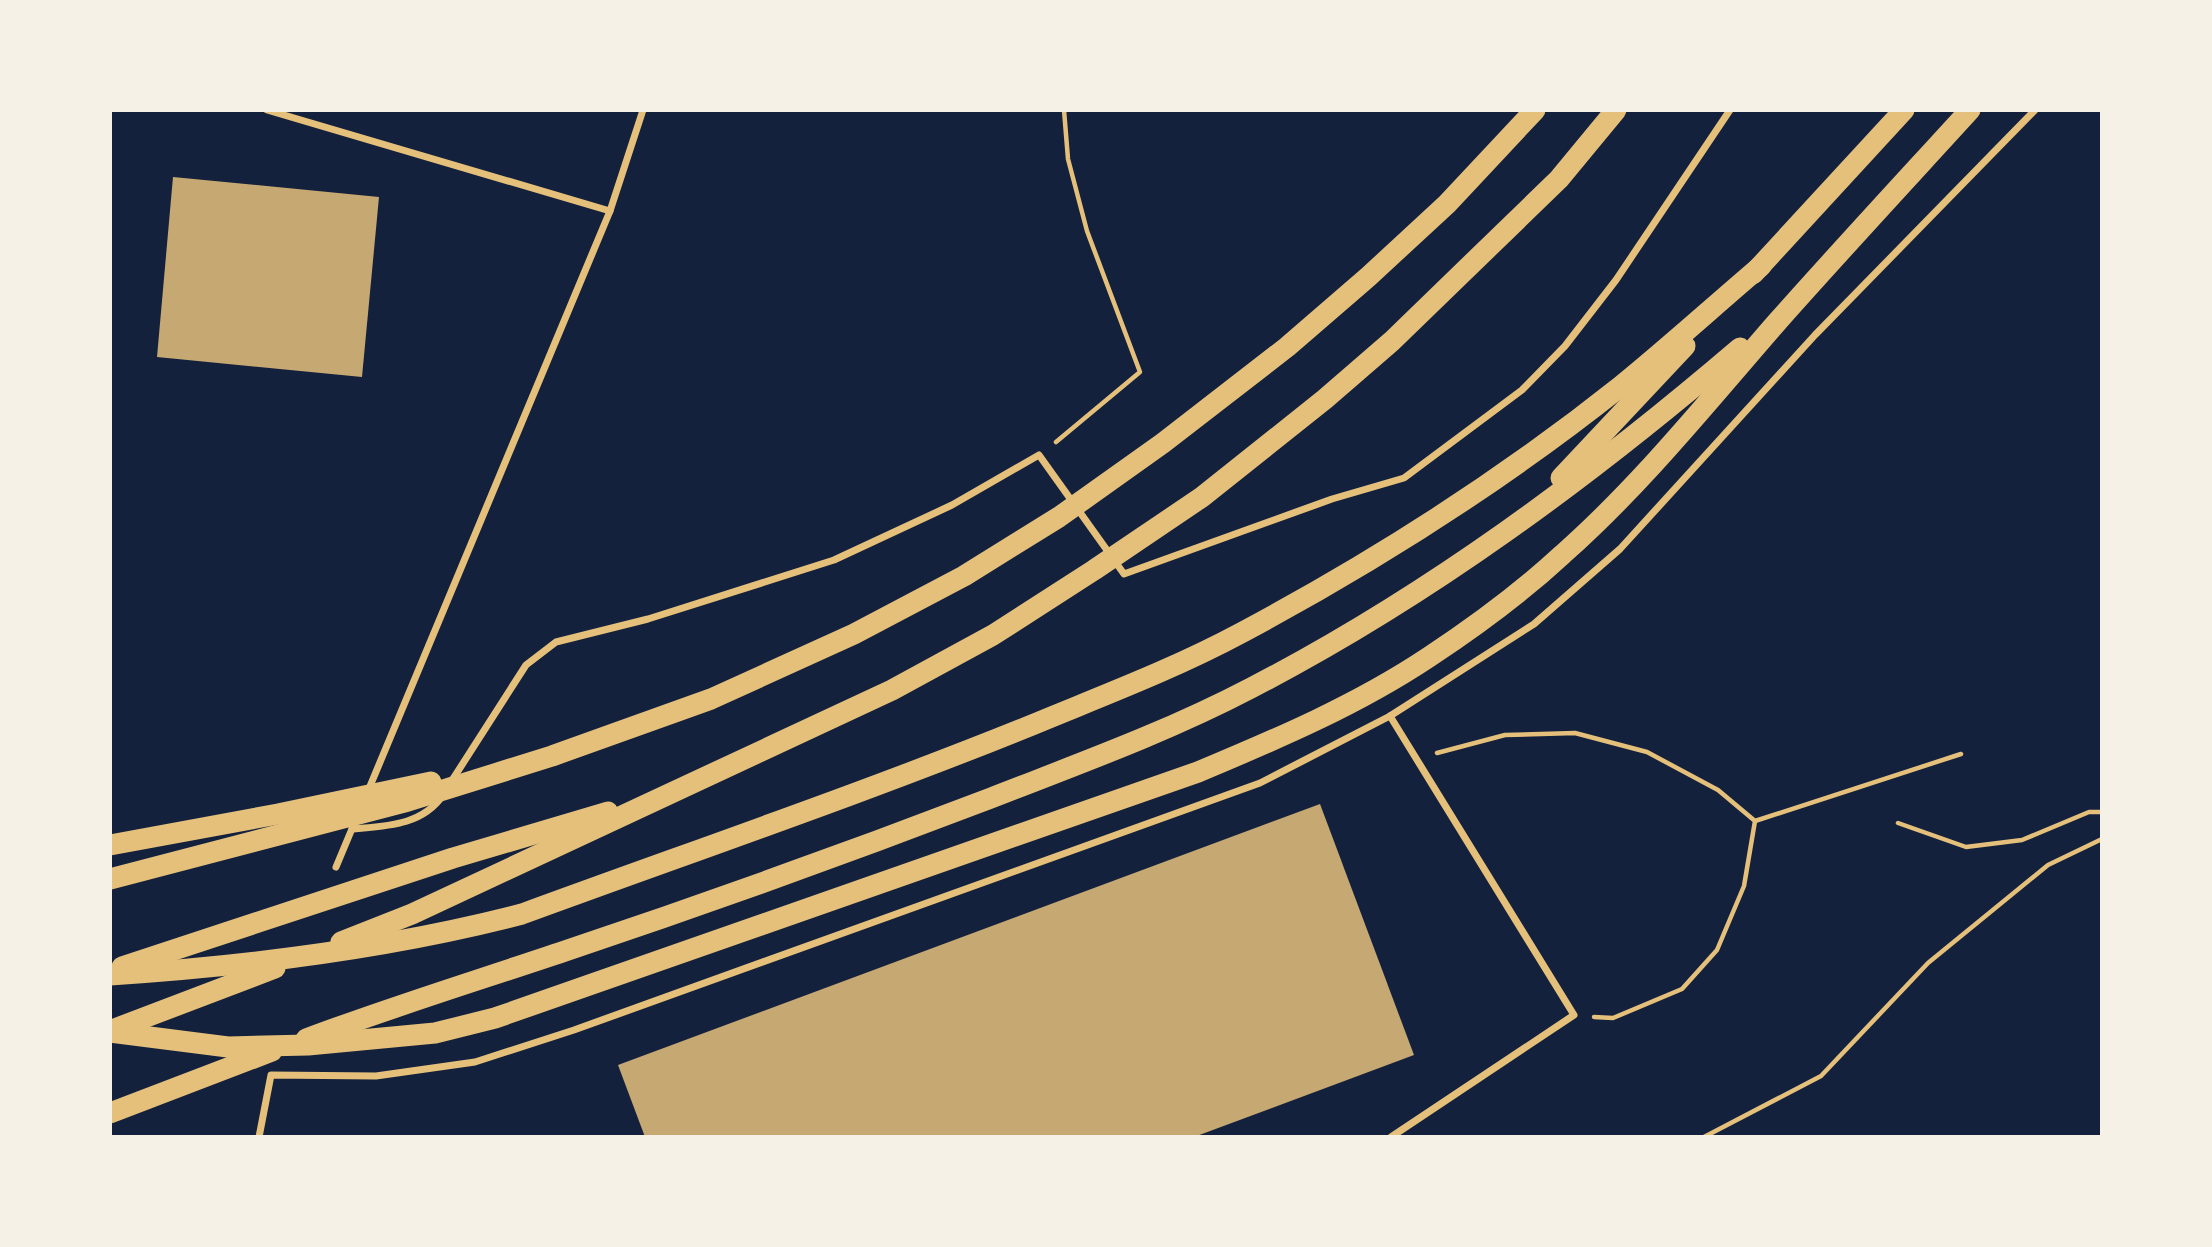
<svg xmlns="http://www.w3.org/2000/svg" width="2212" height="1247" font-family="Rubik,sans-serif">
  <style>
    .building { fill: #c6a872 }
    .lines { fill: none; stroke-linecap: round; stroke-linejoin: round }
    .path { stroke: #e5c07b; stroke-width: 4.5 }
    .minor { stroke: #e5c07b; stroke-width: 7 }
    .motorway { stroke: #e5c07b; stroke-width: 21 }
  </style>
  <rect width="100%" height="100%" fill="#14213d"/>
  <g class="building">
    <path d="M173 177 379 197 362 377 157 357Z"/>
    <path d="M1320 804 1414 1055 1194 1137H645L618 1065Z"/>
  </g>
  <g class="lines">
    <g class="path">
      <path d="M1056 442 1140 372 1087 231 1068 159 1064 110"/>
      <path d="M1437 753 1505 735 1575 733 1647 752 1718 790 1755 821 1744 886 1717 950 1682 989 1613 1018 1594 1017"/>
      <path d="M1755 821 1961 754"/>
      <path d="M1898 823 1966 847 2022 840 2089 812H2102"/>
      <path d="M1704 1137 1821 1076 1928 963 2048 865 2102 839"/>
    </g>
    <g class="minor">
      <path d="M267 110 610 211"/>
      <path d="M1390 716 1574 1015 1391 1137"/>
      <path d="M451 782 526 665 556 642 648 619 834 560 952 505 1039 455 1124 574 1332 499 1404 478 1522 390 1565 346 1616 280 1730 110"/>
      <path d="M368 791 610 211 643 110"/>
      <path d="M352 829C385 826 422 826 443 795"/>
      <path d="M336 867 354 824"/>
      <path d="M259 1137 271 1075 376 1076 475 1062 574 1030 1260 783 1390 716 1534 624 1620 549 1815 335 2035 110"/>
    </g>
    <g class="motorway">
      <path d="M1753 274 1904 110"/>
      <path d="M1561 478 1685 346"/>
      <path d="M110 845 278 814 431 782"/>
      <path d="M110 879 408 801 552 756 711 699 854 634 964 576 1059 517 1163 443 1287 347 1368 277 1447 204 1535 110"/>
      <path d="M341 942 412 914 892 690 993 635 1094 570 1202 497 1325 399 1392 341 1559 179 1616 110"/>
      <path d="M122 967 453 858 608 812"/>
      <path d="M110 975C249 966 387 949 522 914 691 852 861 794 1027 727 1099 697 1172 670 1241 633 1374 562 1503 480 1621 386 1669 347 1714 306 1761 266"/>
      <path d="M112 1030 275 968"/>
      <path d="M110 1032 228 1047 308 1045 435 1033 495 1018 1198 772C1277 739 1357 705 1429 657 1476 626 1522 592 1563 554 1642 484 1709 400 1778 321 1841 250 1906 180 1970 110"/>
      <path d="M306 1039C391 1007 479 980 565 951 708 903 850 852 991 798 1078 764 1167 732 1251 688 1427 597 1589 477 1740 348"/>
      <path d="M110 1113 272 1051"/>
    </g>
  </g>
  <rect width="2212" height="1247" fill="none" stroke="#f6f1e7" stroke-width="224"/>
</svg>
